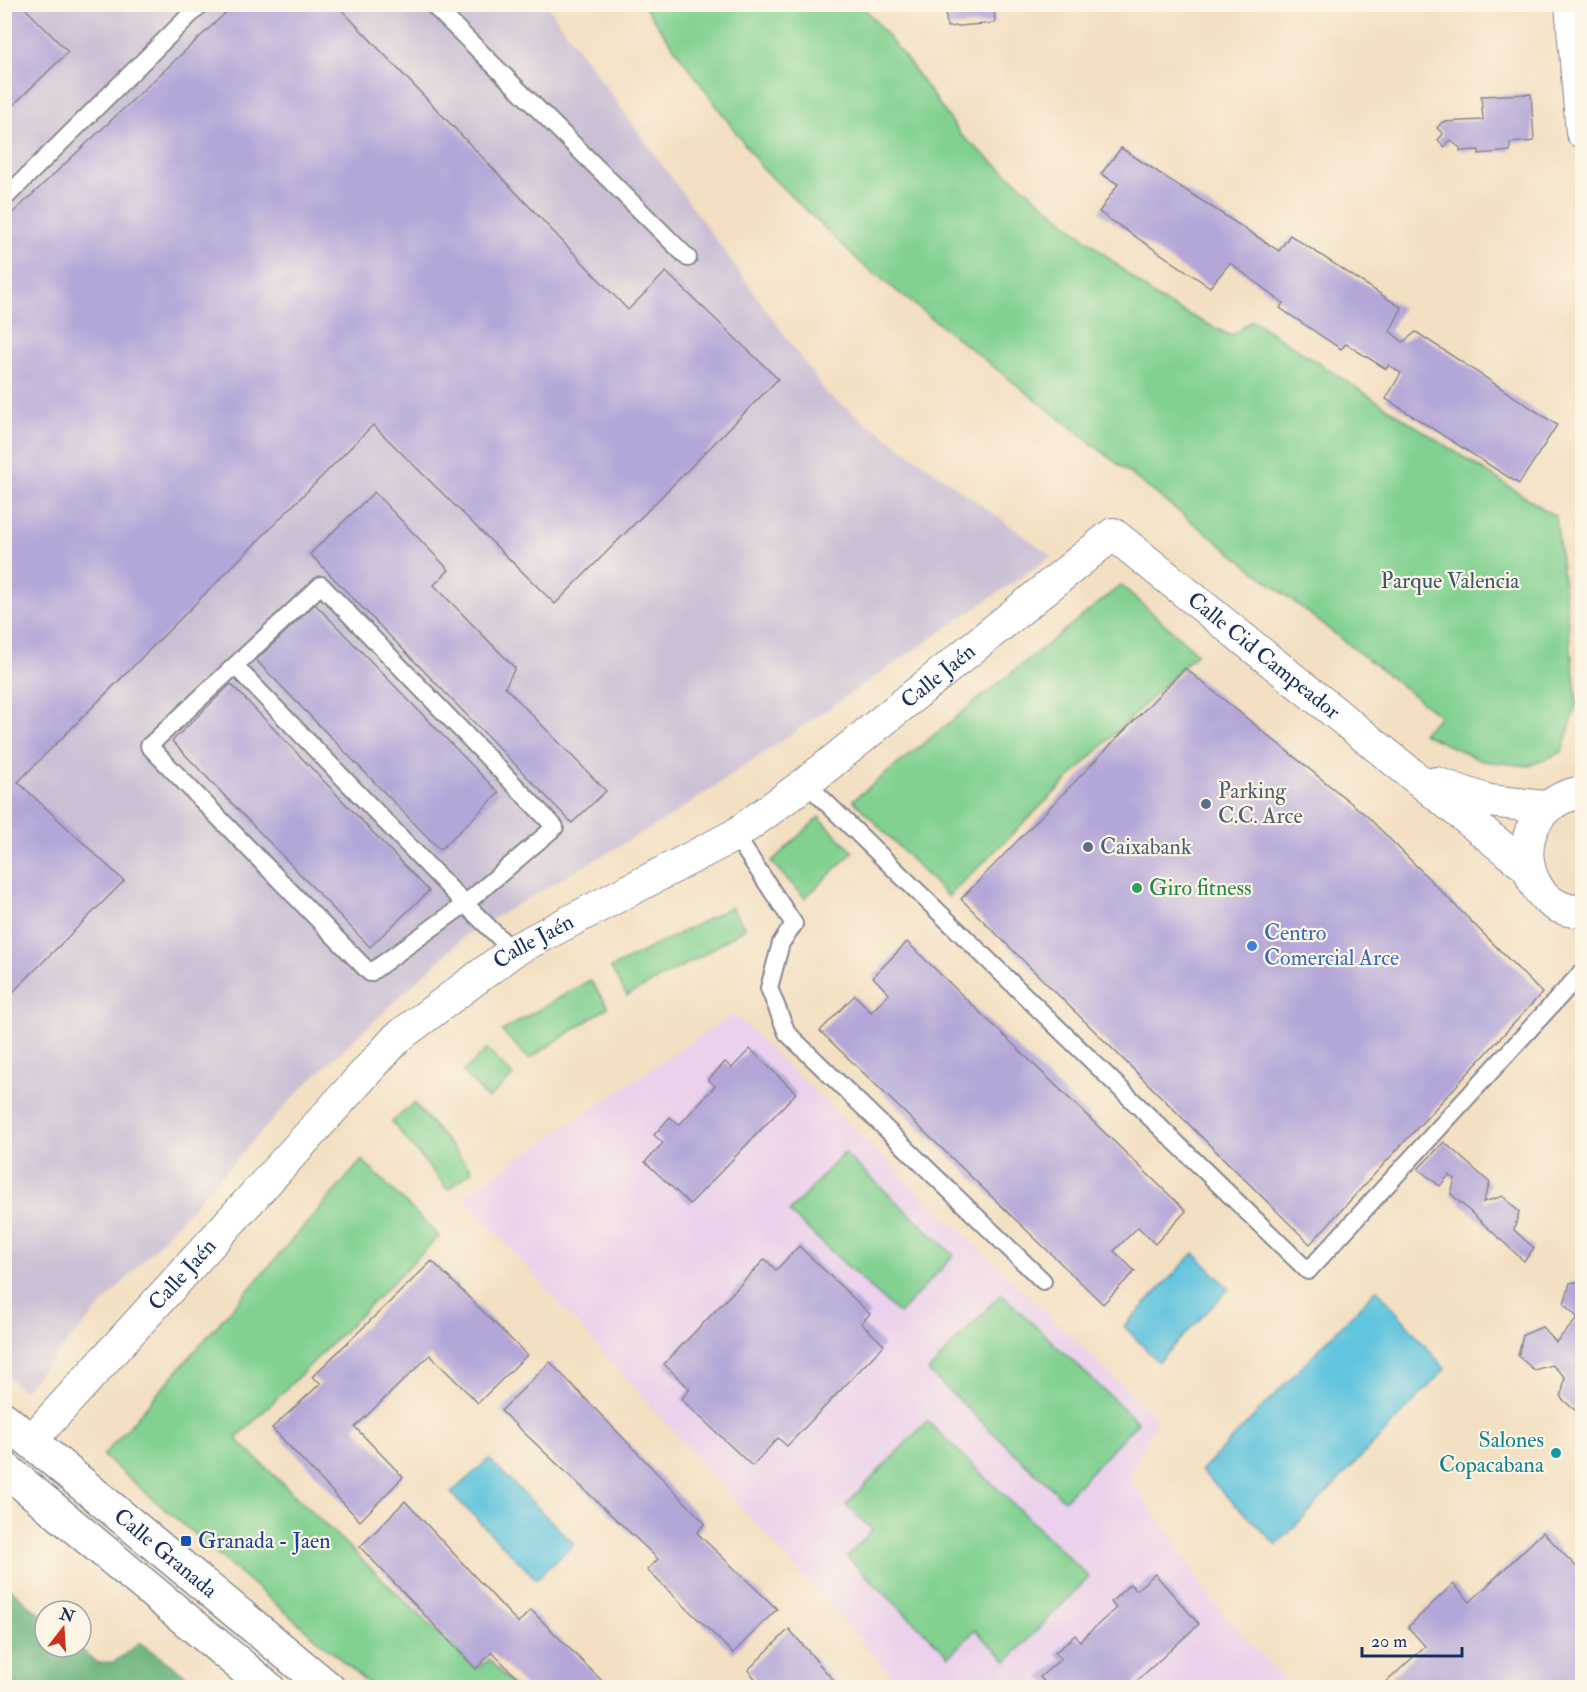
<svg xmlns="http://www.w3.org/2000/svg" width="1587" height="1692" font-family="'IM FELL Double Pica',serif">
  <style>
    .built { fill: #ebd1eb }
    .industrial { fill: #cbbfd5 }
    .green { fill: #82d191; stroke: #4e8078; stroke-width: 1.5 }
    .forest { fill: #69b37b; stroke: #42716c; stroke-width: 1.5 }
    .water { fill: #60c4de; stroke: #3e7a9e; stroke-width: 1.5 }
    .building { fill: #b4a6d8 }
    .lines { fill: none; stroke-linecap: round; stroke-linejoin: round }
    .service-casing { stroke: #878790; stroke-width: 20 }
    .minor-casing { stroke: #878790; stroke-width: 34 }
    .tertiary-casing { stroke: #878790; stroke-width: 36 }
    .service { stroke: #fff; stroke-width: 16 }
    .minor { stroke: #fff; stroke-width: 32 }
    .tertiary { stroke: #fff; stroke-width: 33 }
    .service-dot { fill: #5c6f8a; stroke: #fcf5e5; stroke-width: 2 }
    .leisure-dot { fill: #2e9e5b; stroke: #fcf5e5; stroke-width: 2 }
    .shop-dot { fill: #3f7fe0; stroke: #fcf5e5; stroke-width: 2 }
    .culture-dot { fill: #0f9aa8; stroke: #fcf5e5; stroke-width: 2 }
    .transit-dot { fill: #1a4fb4; stroke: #fcf5e5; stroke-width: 2 }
    .labels { text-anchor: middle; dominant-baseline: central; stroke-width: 4.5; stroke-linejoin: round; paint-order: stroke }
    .park-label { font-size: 22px; fill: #35586b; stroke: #fcf5e5 }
    .street-label { font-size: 22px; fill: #1b2f5e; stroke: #fcf5e5 }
    .service-label { font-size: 22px; fill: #4e5e75; stroke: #fcf5e5; text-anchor: start }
    .leisure-label { font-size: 22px; fill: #27864d; stroke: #fcf5e5; text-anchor: start }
    .shop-label { font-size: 22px; fill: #366cbe; stroke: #fcf5e5; text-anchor: start }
    .culture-label { font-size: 22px; fill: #0d838f; stroke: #fcf5e5; text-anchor: end }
    .transit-label { font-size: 22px; fill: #164399; stroke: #fcf5e5; text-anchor: start }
  </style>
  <rect width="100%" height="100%" fill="#fcf5e5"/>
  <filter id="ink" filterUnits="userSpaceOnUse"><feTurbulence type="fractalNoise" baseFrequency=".0167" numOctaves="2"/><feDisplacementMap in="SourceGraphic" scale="12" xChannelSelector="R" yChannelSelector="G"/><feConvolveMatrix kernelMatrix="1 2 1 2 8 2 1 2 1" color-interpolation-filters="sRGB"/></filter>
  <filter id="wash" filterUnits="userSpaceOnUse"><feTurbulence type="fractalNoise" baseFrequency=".008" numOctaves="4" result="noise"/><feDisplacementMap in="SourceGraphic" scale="24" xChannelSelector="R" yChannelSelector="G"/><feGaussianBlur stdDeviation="1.35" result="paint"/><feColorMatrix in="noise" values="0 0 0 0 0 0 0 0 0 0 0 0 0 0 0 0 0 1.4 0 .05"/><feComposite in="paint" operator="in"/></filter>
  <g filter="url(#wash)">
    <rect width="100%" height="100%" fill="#f3dfc1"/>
    <path class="built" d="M733 1014 1157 1419 1129 1478 1178 1547 1208 1596 1290 1687H902L463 1196Z"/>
    <path class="industrial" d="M4 5H547L827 394 1052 556 673 815 468 933 300 1090 23 1391 4 1373Z"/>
    <g class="green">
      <path d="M643 5H862L907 60 962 136 1158 299 1231 336 1252 320 1556 517 1577 703 1562 752 1529 766 1482 761 1422 733 1440 716 861 263 762 168Z"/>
      <path d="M1121 585 1197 653 948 897 853 800Z"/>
      <path d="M819 817 853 852 805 898 771 862Z"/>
      <path d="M731 907 745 928 701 956 627 996 611 968Z"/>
      <path d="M590 980 608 1007 529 1059 502 1031Z"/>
      <path d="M487 1049 513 1076 488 1099 463 1072Z"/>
      <path d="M414 1103 472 1171 448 1190 392 1122Z"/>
      <path d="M844 1153 954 1255 899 1314 789 1212Z"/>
      <path d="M362 1160 439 1236 236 1439 476 1669 489 1660 514 1687H373L103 1456Z"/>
      <path d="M1001 1294 1138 1422 1064 1500 928 1371Z"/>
      <path d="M927 1421 1089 1577 1007 1661 975 1630 949 1656 847 1557 872 1530 846 1505Z"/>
    </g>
    <path class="forest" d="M5 1584 45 1619V1647H78L97 1663 114 1662 140 1643 202 1687H5Z"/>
    <g class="water">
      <path d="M1194 1253 1229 1289 1158 1362 1124 1326Z"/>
      <path d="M1377 1289 1445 1369 1277 1545 1201 1471Z"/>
      <path d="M489 1459 574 1544 536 1579 451 1493Z"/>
    </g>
    <g id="blocks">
      <g class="building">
        <path d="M4 4H21L68 52 4 114Z"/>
        <path d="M235 4H336L628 310 666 272 778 379 555 604 373 425 18 782 124 881 4 1001V221Z"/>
        <path d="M945 4H994L995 23 947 27Z"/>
        <path d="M1531 94 1534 141 1510 143V151L1479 154V150L1460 151V148L1450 140 1444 147 1438 140 1443 134 1437 128 1442 122 1483 120 1481 96Z"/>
        <path d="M1121 148 1279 251 1290 235 1402 308 1390 331 1403 342 1416 332 1557 425 1519 484 1386 399 1401 373 1389 365 1386 369 1346 344 1341 349 1280 308 1283 303 1230 263 1210 287 1099 212 1118 184 1101 174Z"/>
        <path d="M374 492 449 570 434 585 515 668 505 687 606 791 572 823 310 554Z"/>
        <path d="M315 604 499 793 440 850 256 660Z"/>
        <path d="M1185 668 1367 816 1542 993 1310 1244 961 899Z"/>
        <path d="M231 684 429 891 370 947 172 741Z"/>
        <path d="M907 942 1186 1211 1155 1244 1138 1227 1114 1251 1135 1271 1103 1304 820 1031 855 995 871 1012 889 994 873 977Z"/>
        <path d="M750 1049 796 1093 690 1204 645 1162 663 1143 654 1135 670 1117 679 1125 715 1086 708 1080 725 1062 732 1068Z"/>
        <path d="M1444 1142 1490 1183 1483 1202 1503 1196 1519 1212 1514 1230 1534 1248 1524 1261 1451 1194 1455 1179 1449 1175 1440 1186 1418 1169Z"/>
        <path d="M799 1246 870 1314 861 1323 884 1345 787 1446 778 1438 752 1466 681 1399 690 1389 664 1364 765 1259 776 1270Z"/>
        <path d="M432 1261 527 1355 478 1403 430 1355 355 1427 403 1477 360 1521 272 1428 321 1383 312 1377Z"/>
        <path d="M1582 1281V1410L1577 1412 1561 1398 1565 1377 1552 1365 1534 1370 1518 1356 1523 1335 1542 1327 1556 1342 1578 1318 1564 1304 1570 1283Z"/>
        <path d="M550 1362 705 1523 697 1533 777 1609 733 1653 647 1570 658 1559 501 1411Z"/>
        <path d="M405 1501 518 1623 531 1610 609 1688H527L492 1652 476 1669 360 1547Z"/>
        <path d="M1543 1532 1582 1573V1688H1380L1425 1646 1408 1627 1453 1584 1470 1602Z"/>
        <path d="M1155 1574 1199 1624 1129 1688H1050L1040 1677 1061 1659 1055 1653 1075 1635 1080 1641 1116 1608 1111 1602 1130 1584 1136 1590Z"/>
        <path d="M789 1629 840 1688H763L748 1670Z"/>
      </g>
    </g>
  </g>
  <g filter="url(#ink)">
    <use href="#blocks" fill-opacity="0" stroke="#878790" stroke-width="1.5"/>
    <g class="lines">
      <defs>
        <g id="service">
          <path d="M432 4 688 258"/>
          <path d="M4 199 201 4"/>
          <path d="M235 666 465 904 370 973 149 746 321 585 555 827 465 904 513 951"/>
          <path d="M806 783 1308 1271 1582 972"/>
          <path d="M735 835 794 924 781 943 769 988 787 1033 1043 1281"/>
        </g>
        <g id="minor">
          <path d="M1571 4 1582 132"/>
          <path d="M1436 783 1489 801 1545 807"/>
          <path d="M1582 792C1500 807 1519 914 1582 911"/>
          <path id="s1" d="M31 1441 397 1038 513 951 735 835 806 783 1113 534 1528 868"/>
        </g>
        <g id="tertiary">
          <path id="s2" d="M4 1419 328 1688"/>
          <path d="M4 1468 268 1688"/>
        </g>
      </defs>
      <use href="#service" class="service-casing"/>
      <use href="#minor" class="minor-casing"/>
      <use href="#tertiary" class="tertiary-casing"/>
      <use href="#service" class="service"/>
      <use href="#minor" class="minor"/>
      <use href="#tertiary" class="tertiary"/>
    </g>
  </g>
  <g class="service-dot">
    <circle cx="1206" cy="804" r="6"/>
    <circle cx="1088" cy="847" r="6"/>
  </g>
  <circle class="leisure-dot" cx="1137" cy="888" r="6"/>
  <circle class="shop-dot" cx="1252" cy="946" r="6"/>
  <circle class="culture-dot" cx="1556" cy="1453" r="6"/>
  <rect class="transit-dot" x="180" y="1535" width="12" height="12" rx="3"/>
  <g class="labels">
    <g class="park-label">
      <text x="1450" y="581">Parque Valencia</text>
    </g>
    <g class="street-label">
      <text stroke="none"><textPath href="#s1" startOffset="1617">Calle Cid Campeador</textPath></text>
      <text stroke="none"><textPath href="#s1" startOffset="1198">Calle Jaén</textPath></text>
      <text stroke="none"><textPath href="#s1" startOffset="712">Calle Jaén</textPath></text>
      <text stroke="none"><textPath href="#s1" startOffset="225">Calle Jaén</textPath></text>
      <text stroke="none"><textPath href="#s2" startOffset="210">Calle Granada</textPath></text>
    </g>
    <g class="service-label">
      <text x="1218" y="791">Parking<tspan x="1218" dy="25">C.C. Arce</tspan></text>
      <text x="1100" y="847">Caixabank</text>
    </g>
    <g class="leisure-label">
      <text x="1149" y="888">Giro fitness</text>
    </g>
    <g class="shop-label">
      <text x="1264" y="933">Centro<tspan x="1264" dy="25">Comercial Arce</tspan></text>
    </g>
    <g class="culture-label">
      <text x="1544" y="1440">Salones<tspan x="1544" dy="25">Copacabana</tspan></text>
    </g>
    <g class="transit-label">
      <text x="198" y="1541">Granada - Jaen</text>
    </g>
  </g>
  <rect width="1587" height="1692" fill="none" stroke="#fcf5e5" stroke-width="24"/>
  <g transform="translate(63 1629) rotate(17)"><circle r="28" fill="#fcf5e5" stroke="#a2a6af" stroke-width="1.5"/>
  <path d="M0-4.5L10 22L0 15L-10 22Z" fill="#c8321e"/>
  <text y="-9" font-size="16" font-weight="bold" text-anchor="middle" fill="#1b2f5e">N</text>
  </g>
  <path d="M1362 1647v9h100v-9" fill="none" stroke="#1b2f5e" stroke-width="3"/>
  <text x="1371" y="1647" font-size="18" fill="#1b2f5e" stroke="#fcf5e5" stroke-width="4.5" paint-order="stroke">20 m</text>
</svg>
